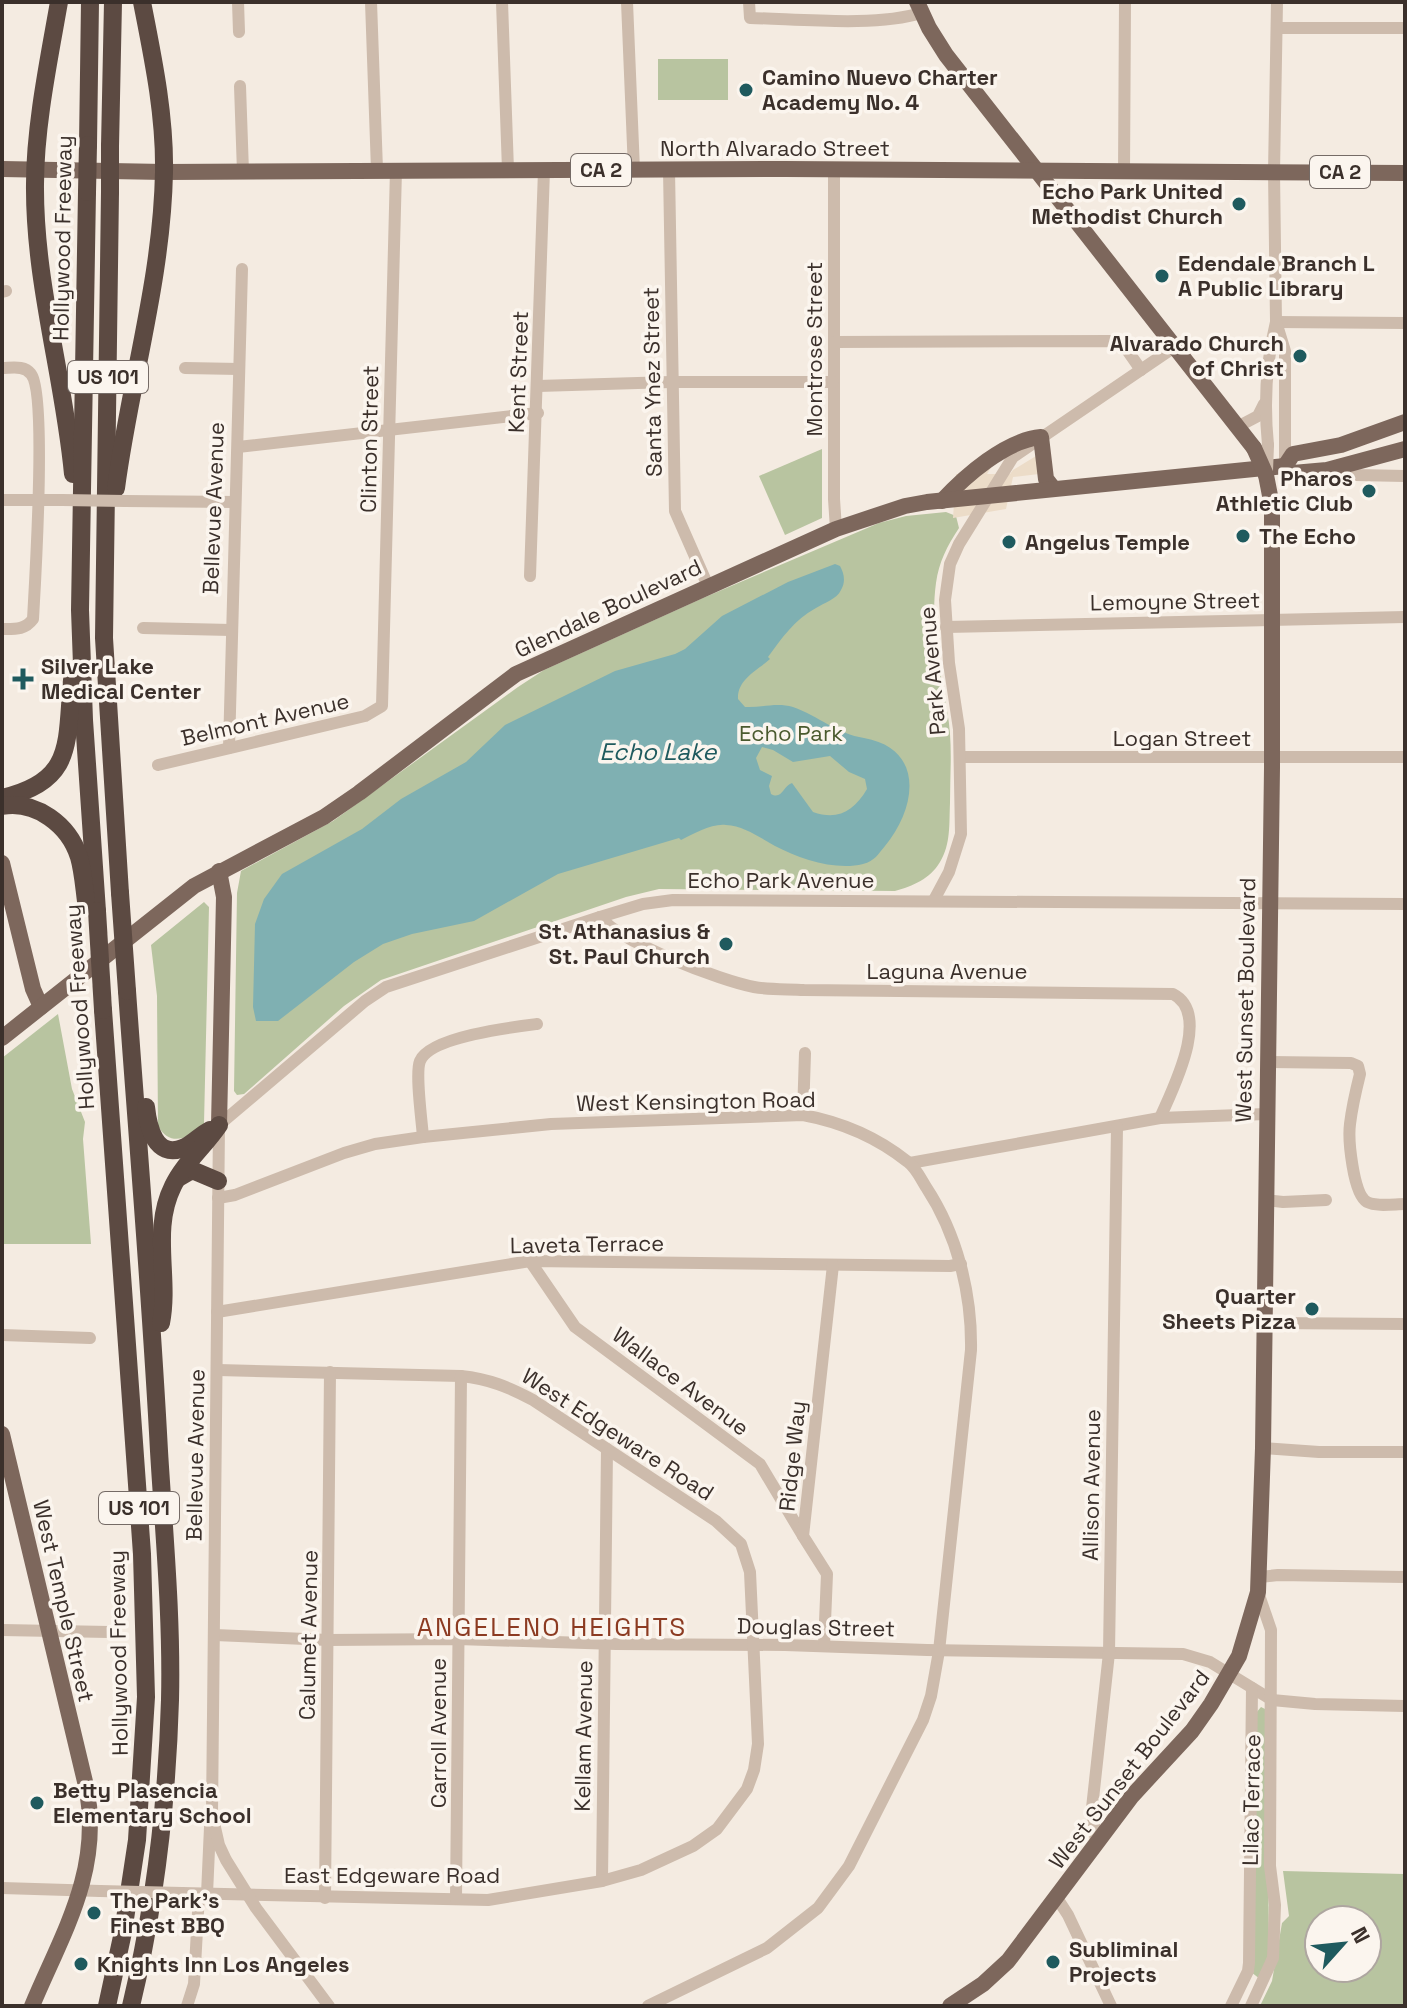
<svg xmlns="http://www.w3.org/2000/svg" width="1407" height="2008" font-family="'Space Grotesk',sans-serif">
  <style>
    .green { fill: #b8c4a0; fill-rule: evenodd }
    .plaza { fill: #ecdcc8 }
    .water { fill: #7fb0b2; fill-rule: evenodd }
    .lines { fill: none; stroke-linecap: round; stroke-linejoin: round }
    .minor { stroke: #cdbbac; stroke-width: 12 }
    .major { stroke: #7d675c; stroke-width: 16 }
    .highway { stroke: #5c4a42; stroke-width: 18 }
    .minor-bridge { stroke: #cdbbac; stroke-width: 12 }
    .major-bridge { stroke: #7d675c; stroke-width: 16 }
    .highway-bridge { stroke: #5c4a42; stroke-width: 18 }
    .poi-dot { fill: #1f5a5e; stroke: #fbf5ee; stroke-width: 3 }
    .labels { text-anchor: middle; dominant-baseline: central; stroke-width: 7; stroke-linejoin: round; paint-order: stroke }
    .shield { fill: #fbf5ee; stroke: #756b66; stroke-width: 2 }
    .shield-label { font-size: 20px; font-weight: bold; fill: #3b302b }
    .poi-label { font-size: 22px; font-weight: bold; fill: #3b302b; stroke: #fbf5ee; text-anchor: start }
    .street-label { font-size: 22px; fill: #3b302b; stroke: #fbf5ee }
    .park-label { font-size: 22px; fill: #4a5a2e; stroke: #fbf5ee }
    .water-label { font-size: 24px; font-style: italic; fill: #1f5a5e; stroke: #fbf5ee }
    .quarter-label { font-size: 26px; letter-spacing: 2px; fill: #8c3b22; stroke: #fbf5ee }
  </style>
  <rect width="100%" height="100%" fill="#f4ebe1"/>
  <g class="green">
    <rect x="658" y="59" width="70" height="41"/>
    <path d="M822 449V518L785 535 759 476Z"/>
    <path d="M946 512 956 516 959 528C947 546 939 562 936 583 930 627 940 668 947 711 953 741 950 772 950 803 949 823 951 844 940 862 930 879 913 886 895 891L659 889 626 897 381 980 344 1006 244 1094 237 1095 234 1091 237 893 241 871 333 821 518 687 544 670 703 598 879 523 906 516Z"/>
    <path d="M204 902 209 907 204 1124C189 1138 171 1148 158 1126L157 996 151 945Z"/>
    <path d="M58 1014 72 1089 85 1122 83 1139 91 1244H2V1058Z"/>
    <path d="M1261 1707 1267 1710 1269 1957 1260 1979 1251 1972 1256 1713Z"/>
    <path d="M1283 1871 1404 1874 1405 2006H1260L1272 1981 1282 1923 1289 1916ZM1319 1920H1367V1968H1319Z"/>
  </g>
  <path class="plaza" d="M1036 456 1039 474 1013 477 1006 509 953 518 956 474H975L992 466 987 474H1010L1013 470Z"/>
  <path class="water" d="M835 564 840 566C844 573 846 582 841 590 837 599 824 603 816 608 794 620 782 638 768 657L770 659C758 670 737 679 738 699L745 707C761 708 776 702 793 707 818 716 838 734 864 738 926 749 916 809 885 846 878 854 875 861 863 864 836 871 800 859 775 846 759 837 744 826 726 825 713 823 693 834 681 840L679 838 558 874 474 921 412 934 383 944 354 962 278 1021H256L253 1007 255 924 264 899 282 874 362 829 401 799 466 762 505 725 615 671 675 654 685 649 722 616 788 582ZM762 747 773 750 793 762 830 756 849 772 865 779 867 789C854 811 838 821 813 812L792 783C783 786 782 800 771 794L769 786 772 776 760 770 756 758Z"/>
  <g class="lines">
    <g class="minor">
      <path d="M238 2 239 32"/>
      <path d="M371 2 377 170"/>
      <path d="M502 2 508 170"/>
      <path d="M627 2 634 170"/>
      <path d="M749 2 750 18C799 19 876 27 921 13"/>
      <path d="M1277 28H1405"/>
      <path d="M240 86 243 172"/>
      <path d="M834 169V499L836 529"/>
      <path d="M669 170 675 511 708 586"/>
      <path d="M1124 172 1125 2"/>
      <path d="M2 292 6 291"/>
      <path d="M1276 322 1405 323"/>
      <path d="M1277 325 1285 351V466"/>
      <path d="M834 342 1112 341 1125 347 1141 370"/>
      <path d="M2 368C12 368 24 365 31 374 47 393 35 583 33 619 25 630 15 629 2 629"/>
      <path d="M185 368 239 369"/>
      <path d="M538 386 671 382H833"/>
      <path d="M1239 426 1258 416 1264 404"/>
      <path d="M1268 445C1264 405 1266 362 1276 322L1274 172 1277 2"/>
      <path d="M238 447 538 413"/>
      <path d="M1330 471 1356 475 1405 476"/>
      <path d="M2 500H62"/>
      <path d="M125 501 235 502"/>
      <path d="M530 576 544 170"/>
      <path d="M946 627 1405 617"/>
      <path d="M143 628 231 630"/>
      <path d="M229 748 242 269"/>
      <path d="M960 757H1405"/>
      <path d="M158 765 365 716 382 706 396 170"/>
      <path d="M934 900 949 872 961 834 959 729 949 663 945 600 950 564 959 544 1013 457 1176 346"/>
      <path d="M600 917C620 942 721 981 754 987 770 990 788 989 804 990L1173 994C1212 1014 1172 1090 1160 1118"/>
      <path d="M1267 1062 1351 1063 1358 1066 1360 1074C1356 1090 1352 1107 1350 1124 1348 1139 1353 1194 1367 1202 1377 1207 1394 1204 1405 1204"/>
      <path d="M803 1115 805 1053"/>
      <path d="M423 1137C422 1122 415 1073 420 1061 430 1037 513 1027 537 1024"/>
      <path d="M910 1163 1160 1118 1266 1114"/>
      <path d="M218 1198 235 1195 344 1153 375 1144 423 1137 551 1124 803 1115C841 1122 878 1138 908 1162 916 1168 921 1179 926 1187 957 1234 972 1293 971 1350L939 1651 931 1696 923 1720 849 1866 818 1908 767 1948 648 2006"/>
      <path d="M1265 1200 1283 1202 1326 1200"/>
      <path d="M530 1261 575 1327 760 1464 803 1536"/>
      <path d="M217 1312 530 1261 950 1266 961 1264"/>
      <path d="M1264 1323 1405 1324"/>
      <path d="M2 1335 90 1338"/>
      <path d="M1263 1448 1319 1452H1405"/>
      <path d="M1260 1577 1278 1575 1405 1577"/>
      <path d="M2 1630 109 1632"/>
      <path d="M215 1635 328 1640 458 1639 616 1644 785 1645 927 1650 1183 1654 1210 1662 1272 1700 1315 1704 1405 1706"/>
      <path d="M824 1646 827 1574 803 1536 833 1265"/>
      <path d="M1096 1843 1092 1808 1109 1653 1117 1127"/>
      <path d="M602 1881 607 1449"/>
      <path d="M2 1888 100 1891"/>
      <path d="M182 1893 488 1900 602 1881 641 1870 693 1846 717 1829 747 1789 754 1770 758 1744 750 1572 741 1544 716 1521 533 1400C509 1387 489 1379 461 1376L218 1370"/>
      <path d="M207 1894 210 1827"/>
      <path d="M325 1898 330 1372"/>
      <path d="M1057 1898 1068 1915 1111 2006"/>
      <path d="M456 1899 461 1376"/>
      <path d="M187 2006 194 1984 199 1894"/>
      <path d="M329 2006 256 1908 226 1860 219 1845 212 1814 219 1125 365 1001 386 987 600 917 643 904 673 900 1405 904"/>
      <path d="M1231 2006 1248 1971 1249 1963 1252 1688"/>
      <path d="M1251 2006 1273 1958 1275 1905 1270 1866 1271 1630 1258 1592"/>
    </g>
    <g class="major">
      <path d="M917 2 929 28 946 55 1254 448"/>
      <path d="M2 169 164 172 786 169 1405 173"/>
      <path d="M1285 466 1293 454 1341 445 1405 422"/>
      <path d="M942 501C965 476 1006 440 1041 437L1046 479 1053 488"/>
      <path d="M2 863 33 989 41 1007"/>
      <path d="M219 871 224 897 219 1125"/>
      <path d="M2 1038 194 886 324 817 359 793 516 674 836 529 905 506 927 502 1285 466 1293 473 1327 470 1405 449"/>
      <path d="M2 1434 87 1790C101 1873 63 1932 32 2006"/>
      <path d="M950 2006 983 1984 1008 1961 1132 1796 1192 1731 1211 1704 1239 1656 1258 1592 1263 1448 1272 768V506L1266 475"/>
    </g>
    <g class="highway">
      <path d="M59 2C49 59 35 126 35 184 34 282 64 377 73 474"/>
      <path d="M88 145 90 2"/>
      <path d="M110 146 113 2"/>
      <path d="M87 192 80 610 84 720 97 911"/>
      <path d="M110 192 104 638 120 893"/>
      <path d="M116 488C130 382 162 280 164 172 165 115 153 58 142 2"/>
      <path d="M2 798C75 781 66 743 72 680"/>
      <path d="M2 806C36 800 69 825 79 857 83 871 84 886 86 901"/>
      <path d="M127 991C138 1145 151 1298 159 1451 164 1534 172 1617 170 1700 167 1803 155 1906 131 2006"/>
      <path d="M103 1010 142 1554 146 1697 137 1840 123 1932 107 2006"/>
      <path d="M146 1107C148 1126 155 1159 183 1148 193 1144 200 1135 210 1130"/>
      <path d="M180 1177 192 1170 218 1181"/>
      <path d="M161 1323C170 1277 151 1230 173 1186 184 1163 205 1146 219 1125"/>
    </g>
    <g class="minor-bridge">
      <path d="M1267 471 1268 445"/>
      <path d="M62 500 125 501"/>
      <path d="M100 1891 182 1893"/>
    </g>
    <path class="major-bridge" d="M1254 448 1266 475"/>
    <g class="highway-bridge">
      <path d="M87 192 88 145"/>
      <path d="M110 192V146"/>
      <path d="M120 893 127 991"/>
      <path d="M97 911 103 1010"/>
    </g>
  </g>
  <g class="poi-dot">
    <circle cx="746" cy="90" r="8"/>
    <circle cx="1239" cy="204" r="8"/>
    <circle cx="1162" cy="276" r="8"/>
    <circle cx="1300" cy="356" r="8"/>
    <circle cx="1369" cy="491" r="8"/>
    <circle cx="1243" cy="536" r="8"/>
    <circle cx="1009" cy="542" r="8"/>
    <path d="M19 667h8v8h8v8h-8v8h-8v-8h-8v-8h8z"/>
    <circle cx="726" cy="944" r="8"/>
    <circle cx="1312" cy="1309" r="8"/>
    <circle cx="37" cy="1803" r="8"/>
    <circle cx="94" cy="1913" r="8"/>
    <circle cx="1053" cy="1962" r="8"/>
    <circle cx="81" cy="1964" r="8"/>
  </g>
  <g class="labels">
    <g class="shield">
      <rect x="571" y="154" width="60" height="32" rx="6"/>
      <rect x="1310" y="156" width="60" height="32" rx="6"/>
      <rect x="68" y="361" width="80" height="32" rx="6"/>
      <rect x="99" y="1492" width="80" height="32" rx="6"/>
    </g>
    <g class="shield-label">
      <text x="601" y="170">CA 2</text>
      <text x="1340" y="172">CA 2</text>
      <text x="108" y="377">US 101</text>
      <text x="139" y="1508">US 101</text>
    </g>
    <g class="poi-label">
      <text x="762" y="77">Camino Nuevo Charter<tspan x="762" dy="25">Academy No. 4</tspan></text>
      <text x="1223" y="191" text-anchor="end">Echo Park United<tspan x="1223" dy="25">Methodist Church</tspan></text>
      <text x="1178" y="263">Edendale Branch L<tspan x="1178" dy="25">A Public Library</tspan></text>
      <text x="1284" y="343" text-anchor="end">Alvarado Church<tspan x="1284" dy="25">of Christ</tspan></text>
      <text x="1353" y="478" text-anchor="end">Pharos<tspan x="1353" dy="25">Athletic Club</tspan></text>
      <text x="1259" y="536">The Echo</text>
      <text x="1025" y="542">Angelus Temple</text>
      <text x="41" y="666">Silver Lake<tspan x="41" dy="25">Medical Center</tspan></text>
      <text x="710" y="931" text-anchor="end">St. Athanasius &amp;<tspan x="710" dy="25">St. Paul Church</tspan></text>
      <text x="1296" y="1296" text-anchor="end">Quarter<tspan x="1296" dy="25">Sheets Pizza</tspan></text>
      <text x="53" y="1790">Betty Plasencia<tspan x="53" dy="25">Elementary School</tspan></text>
      <text x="110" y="1900">The Park's<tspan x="110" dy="25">Finest BBQ</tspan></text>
      <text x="1069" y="1949">Subliminal<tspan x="1069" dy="25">Projects</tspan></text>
      <text x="97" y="1964">Knights Inn Los Angeles</text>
    </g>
    <g class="street-label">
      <text x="775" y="148">North Alvarado Street</text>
      <text transform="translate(62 238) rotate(-89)">Hollywood Freeway</text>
      <text transform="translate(814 349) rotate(-90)">Montrose Street</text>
      <text transform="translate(518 372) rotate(-88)">Kent Street</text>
      <text transform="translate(652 382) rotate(-91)">Santa Ynez Street</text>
      <text transform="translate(369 439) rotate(-89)">Clinton Street</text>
      <text transform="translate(213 508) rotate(-88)">Bellevue Avenue</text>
      <text transform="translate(1175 601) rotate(-1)">Lemoyne Street</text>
      <text transform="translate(608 608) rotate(-25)">Glendale Boulevard</text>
      <text transform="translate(932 671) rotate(-95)">Park Avenue</text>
      <text transform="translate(265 719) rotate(-13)">Belmont Avenue</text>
      <text x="1182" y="738">Logan Street</text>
      <text x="781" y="880">Echo Park Avenue</text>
      <text x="947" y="971">Laguna Avenue</text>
      <text transform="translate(1245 1000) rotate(-89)">West Sunset Boulevard</text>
      <text transform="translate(79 1007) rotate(-94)">Hollywood Freeway</text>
      <text transform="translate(696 1101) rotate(-1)">West Kensington Road</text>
      <text transform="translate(587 1244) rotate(-1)">Laveta Terrace</text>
      <text transform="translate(681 1381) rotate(37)">Wallace Avenue</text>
      <text transform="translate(618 1434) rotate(33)">West Edgeware Road</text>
      <text transform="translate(195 1455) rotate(-89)">Bellevue Avenue</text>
      <text transform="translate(792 1456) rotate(-84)">Ridge Way</text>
      <text transform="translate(1091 1485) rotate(-89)">Allison Avenue</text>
      <text transform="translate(64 1601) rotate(77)">West Temple Street</text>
      <text transform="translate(816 1627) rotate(1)">Douglas Street</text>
      <text transform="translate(308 1635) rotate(-89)">Calumet Avenue</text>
      <text transform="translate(118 1653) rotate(-91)">Hollywood Freeway</text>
      <text transform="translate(438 1733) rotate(-90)">Carroll Avenue</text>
      <text transform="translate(583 1736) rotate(-89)">Kellam Avenue</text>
      <text transform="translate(1129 1769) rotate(-52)">West Sunset Boulevard</text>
      <text transform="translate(1251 1800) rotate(-89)">Lilac Terrace</text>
      <text x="392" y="1875">East Edgeware Road</text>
    </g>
    <g class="park-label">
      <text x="791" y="733">Echo Park</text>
    </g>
    <g class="water-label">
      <text x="658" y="751">Echo Lake</text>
    </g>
    <g class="quarter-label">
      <text x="552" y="1627">ANGELENO HEIGHTS</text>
    </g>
  </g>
  <rect width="1407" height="2008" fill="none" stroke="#3b302b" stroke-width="8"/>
  <g transform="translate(1343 1944) rotate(63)"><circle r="38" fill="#fbf5ee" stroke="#aea6a0" stroke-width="2"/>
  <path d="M0-6L14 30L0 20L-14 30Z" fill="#1f5a5e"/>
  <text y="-12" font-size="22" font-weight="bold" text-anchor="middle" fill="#3b302b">N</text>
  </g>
</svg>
